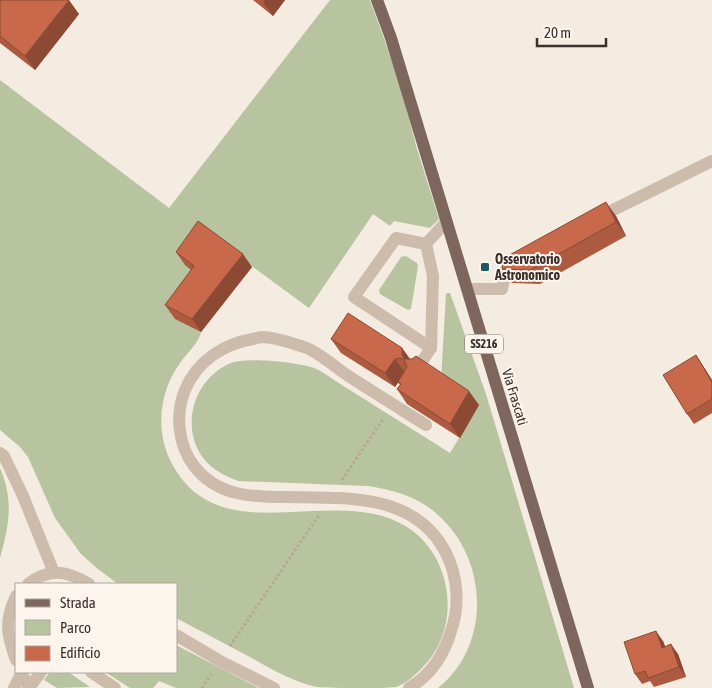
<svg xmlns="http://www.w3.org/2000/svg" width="712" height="688" font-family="'Asap Condensed',sans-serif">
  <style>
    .green { fill: #b8c4a0 }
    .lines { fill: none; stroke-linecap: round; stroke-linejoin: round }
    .path { stroke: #b9a596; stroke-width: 3; stroke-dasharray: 2.5 2.5; stroke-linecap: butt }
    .lane { stroke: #cdbbac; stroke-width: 12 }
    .primary { stroke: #7d675c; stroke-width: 12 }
    .wall { fill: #ac5a40 }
    .shaded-wall { fill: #8c4a34 }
    .building { fill: #c8694b; stroke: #8c4a34 }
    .poi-dot { fill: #1f5a5e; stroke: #fbf5ee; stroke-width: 2 }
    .labels { text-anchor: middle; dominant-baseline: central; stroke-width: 4; stroke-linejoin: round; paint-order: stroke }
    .shield { fill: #fbf5ee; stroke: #756b66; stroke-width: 1 }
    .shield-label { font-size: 12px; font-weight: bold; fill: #3b302b }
    .poi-label { font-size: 14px; font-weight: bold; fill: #3b302b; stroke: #fbf5ee; text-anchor: start }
    .street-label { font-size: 14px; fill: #3b302b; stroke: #fbf5ee }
  </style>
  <rect width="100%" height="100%" fill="#f4ebe1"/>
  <g class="green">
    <path d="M330 0H370L399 80 417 149 439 219 430 228 394 221 390 226 373 214 309 308 223 245C217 255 205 272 203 282 201 297 206 318 201 333 197 345 187 353 180 363 160 391 155 428 170 460 218 557 334 481 407 527 454 557 462 629 422 668 415 675 406 684 396 687 388 688 377 688 368 688 352 688 333 688 317 687 293 682 271 669 250 657 225 644 201 631 176 618V584H118L98 569 81 554 55 518 28 457 20 447 0 430V80L169 208Z"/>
    <path d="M406 256 417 263 418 266 411 309 408 310 380 294 379 290 401 257Z"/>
    <path d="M447 293H450L486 394 574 688H438C492 645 488 559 438 515 419 497 394 490 368 486L238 481C225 476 213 470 204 459 179 427 194 378 231 363 248 357 293 362 311 367 322 370 339 384 350 390 383 411 417 432 450 453L479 405 441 380 446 294Z"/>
    <path d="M0 468C14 501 9 525 0 558Z"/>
    <path d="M176 645 259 688H176L159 681 153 688H130L105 672H176Z"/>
    <path d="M50 672H68L90 687 57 688 44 680Z"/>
  </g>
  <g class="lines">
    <g class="path">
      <path d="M342 480 383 419"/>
      <path d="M230 646 319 515"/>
      <path d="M202 688 211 674"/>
    </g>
    <g class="lane">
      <path d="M597 218 712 161"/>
      <path d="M426 244 433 276 431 348 354 297 396 238 426 244 446 222"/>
      <path d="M467 289H502L507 267 516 262"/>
      <path d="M419 366 431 348"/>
      <path d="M0 453 4 456 23 496 54 573"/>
      <path d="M28 584C50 567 67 571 89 584"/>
      <path d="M16 596C4 621 7 635 16 660"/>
      <path d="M176 635 220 661 274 688"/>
      <path d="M21 672 29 688"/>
      <path d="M91 672 115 688"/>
      <path d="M14 688 21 674"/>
      <path d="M29 688 41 672"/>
      <path d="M409 688C431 675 444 655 451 631 460 606 458 577 446 553 415 492 344 498 285 497 251 497 217 496 194 466 178 445 175 414 185 390 197 361 223 344 253 339 256 338 261 337 264 337 276 338 292 343 304 347 317 351 335 367 347 375 373 392 399 408 426 425"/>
    </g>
    <path class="primary" d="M377 0 391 38 588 688"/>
  </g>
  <g class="wall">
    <path d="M0 0 79 14 35 70 0 43Z"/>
    <path d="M253 0H285L273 16Z"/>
    <path d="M616 216 626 236 540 284 512 283 502 269Z"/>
    <path d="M176 252 252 267 201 332 175 319 165 305 191 270 185 265Z"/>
    <path d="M331 339 402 348 410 359 479 405 460 438 407 404 397 389 400 385 398 382 395 387 341 353Z"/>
    <path d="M696 355 712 380V413L694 424 687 414Z"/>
    <path d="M663 641 665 646 678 654 686 677 654 687 650 681 642 684 635 674Z"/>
  </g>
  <g class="shaded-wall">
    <path d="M69 0 79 14 35 70 25 56Z"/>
    <path d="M265 0H285L273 16 263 2Z"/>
    <path d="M606 202 616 216 626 236 616 222Z"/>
    <path d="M243 254 252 267 201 332 192 319Z"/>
    <path d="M402 348 412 362V369L402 355Z"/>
    <path d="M696 355 712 380V382Z"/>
    <path d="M395 359 405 373 395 387 385 373Z"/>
    <path d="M469 391 479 405 460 438 450 424Z"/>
    <path d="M656 631 663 641 669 657 662 648Z"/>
    <path d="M671 644 678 654 686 677 679 667Z"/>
  </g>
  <g class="building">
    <path d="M0 0H69L25 56 0 36Z"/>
    <path d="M606 202 616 222 530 270 502 269 504 258Z"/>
    <path d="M198 221 243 254 192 319 165 305 194 266 176 252Z"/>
    <path d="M348 313 402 348V355L405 359H412L416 356 469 391 450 424 397 389 401 384 398 382 407 367 404 359 399 358 395 359 385 373 331 339Z"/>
    <path d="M696 355 712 382V399L687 414 663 375Z"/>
    <path d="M656 631 662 648 671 644 679 667 648 678 645 671 635 674 624 642Z"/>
  </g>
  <rect class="poi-dot" x="480" y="262" width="10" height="10" rx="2.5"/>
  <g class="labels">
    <rect class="shield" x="465" y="334.5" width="38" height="19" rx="4"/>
    <g class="shield-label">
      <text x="484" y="344">SS216</text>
    </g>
    <g class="poi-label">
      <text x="495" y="259">Osservatorio<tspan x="495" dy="16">Astronomico</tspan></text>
    </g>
    <g class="street-label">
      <text transform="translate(515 397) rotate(73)">Via Frascati</text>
    </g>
  </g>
  <rect x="15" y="583" width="162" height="90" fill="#fbf5ee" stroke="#aea6a0"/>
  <rect x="25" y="599" width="25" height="8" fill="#7d675c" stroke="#aea6a0"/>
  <text x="60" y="608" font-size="15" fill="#3b302b">Strada</text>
  <rect x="25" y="620" width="25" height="15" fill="#b8c4a0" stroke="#aea6a0"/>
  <text x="60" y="633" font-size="15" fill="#3b302b">Parco</text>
  <rect x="25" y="646" width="25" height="15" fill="#c8694b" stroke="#aea6a0"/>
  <text x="60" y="658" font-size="15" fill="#3b302b">Edificio</text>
  <path d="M537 38v8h69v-8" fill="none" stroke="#3b302b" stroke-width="2.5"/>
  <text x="544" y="38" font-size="15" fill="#3b302b" stroke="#fbf5ee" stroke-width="4" paint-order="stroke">20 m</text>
</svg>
